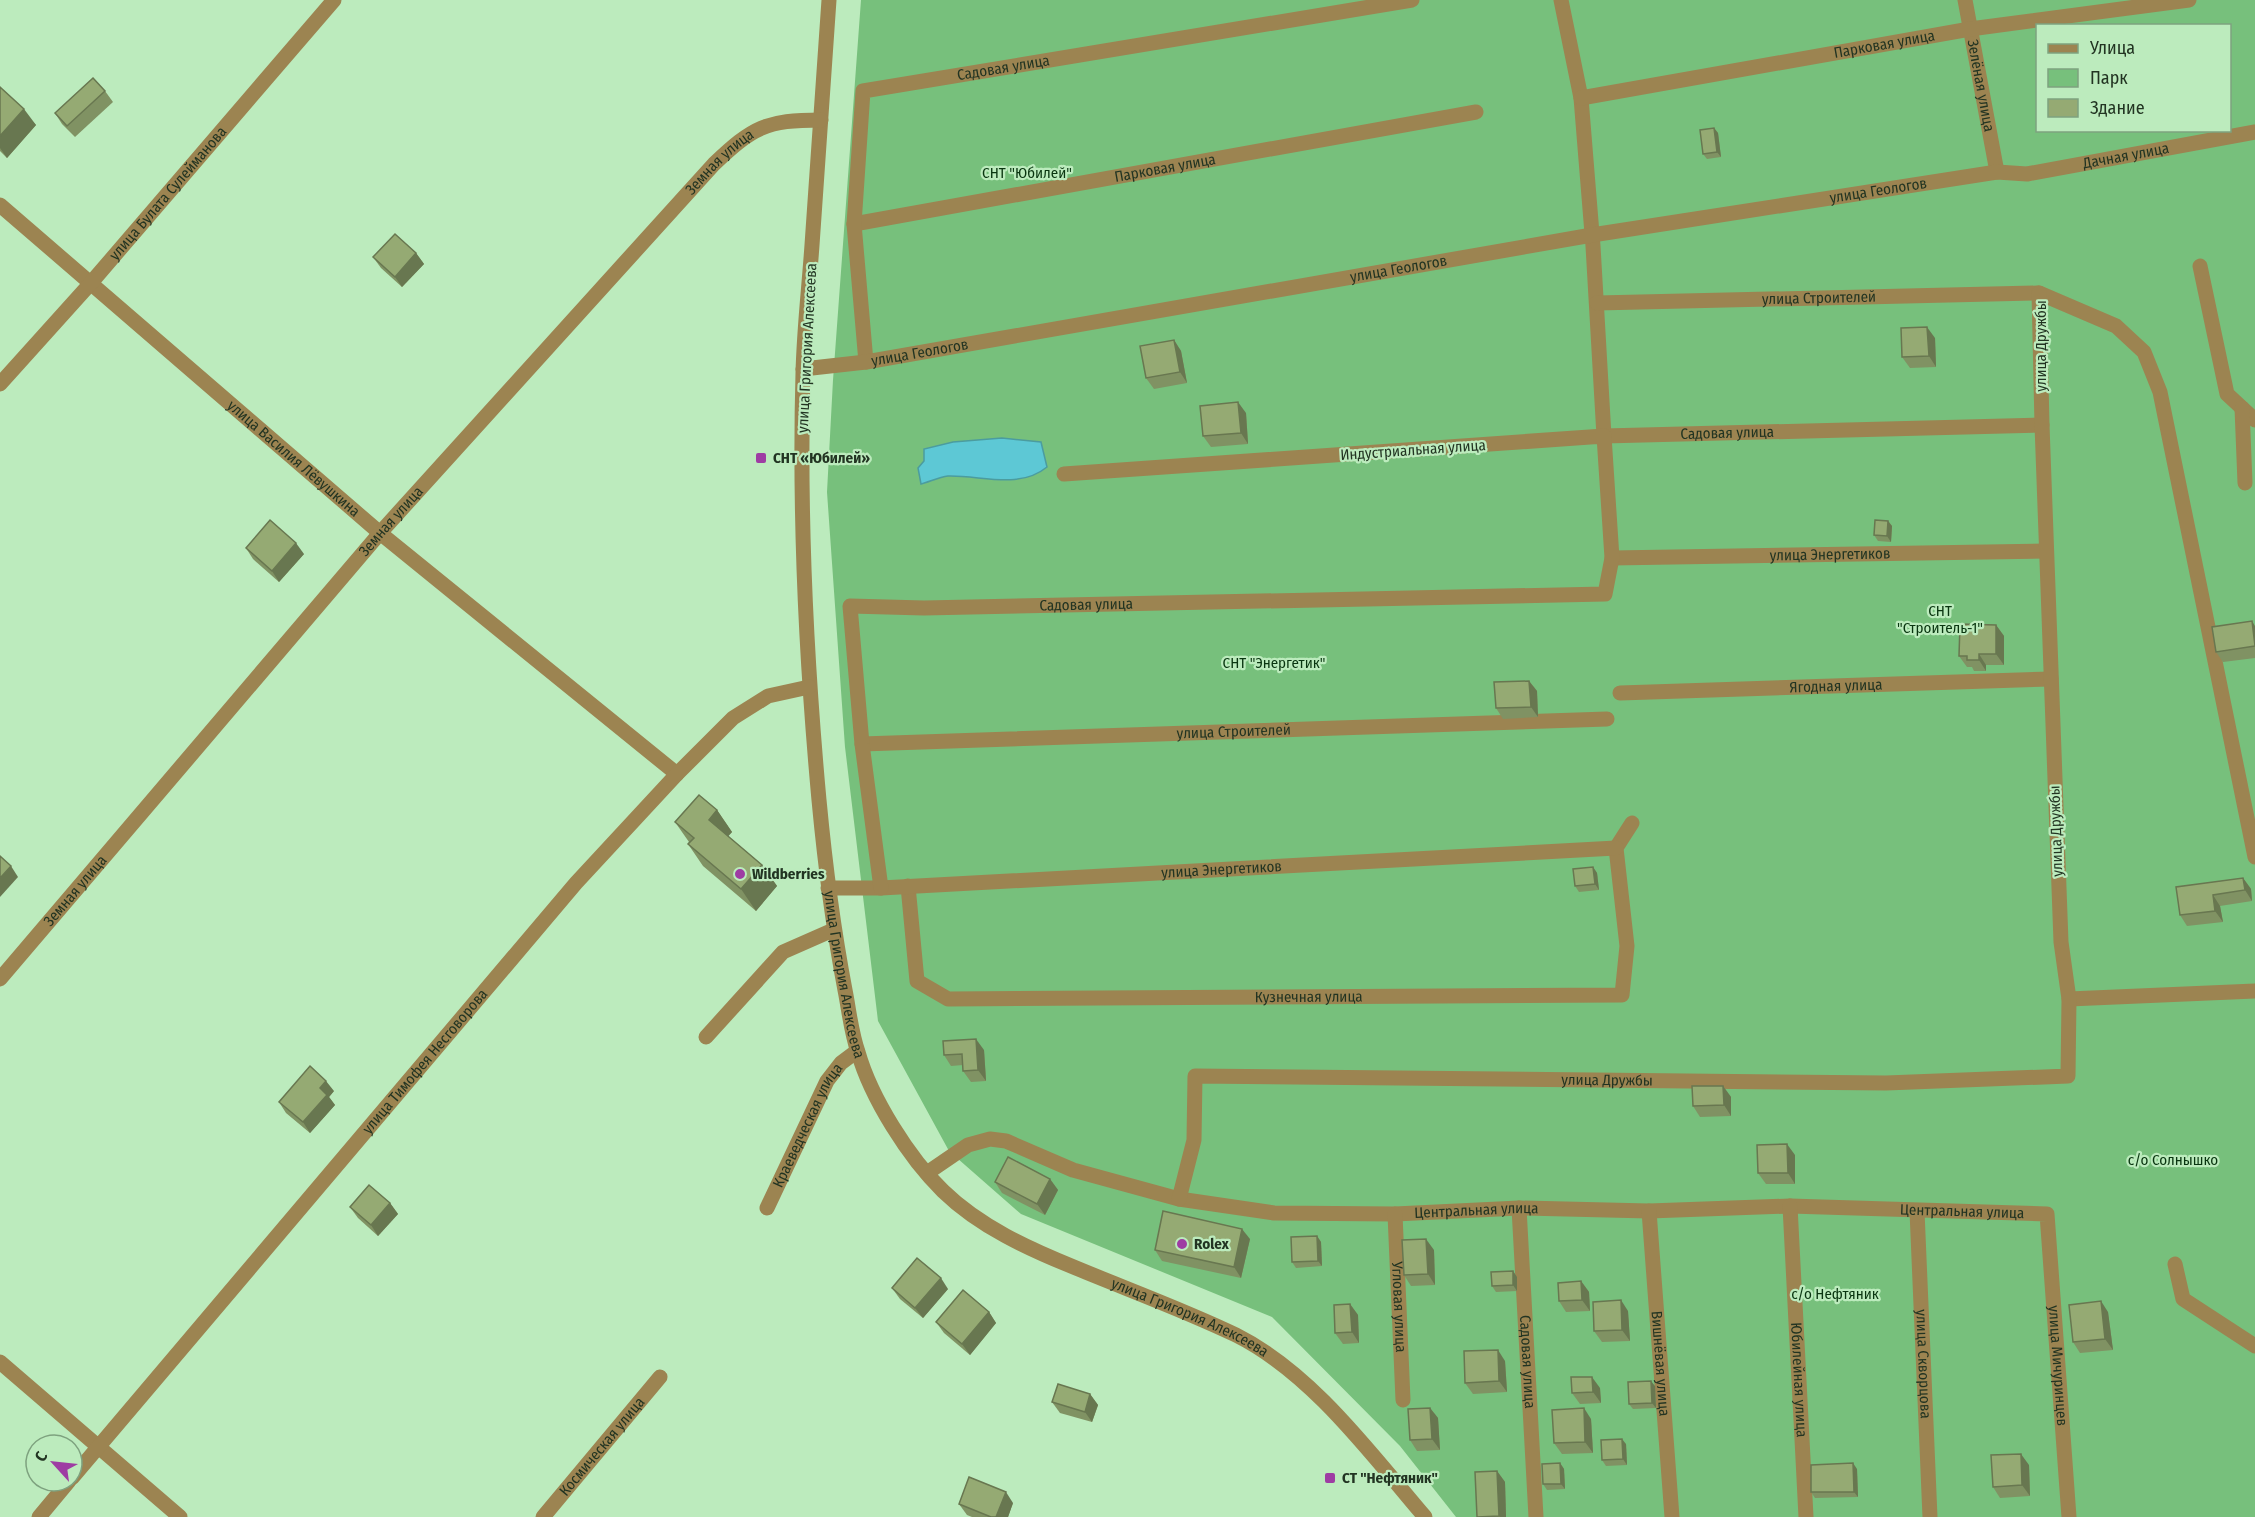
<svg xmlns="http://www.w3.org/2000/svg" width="2255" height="1517" font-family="'Fira Sans Condensed',sans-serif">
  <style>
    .green { fill: #77c07c; fill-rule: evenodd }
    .water { fill: #5dc8d5; stroke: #4b9c9f; stroke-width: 1.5 }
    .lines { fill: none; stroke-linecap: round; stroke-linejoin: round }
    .minor { stroke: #9c8451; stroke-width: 15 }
    .wall { fill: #809263 }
    .shaded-wall { fill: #687750 }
    .building { fill: #95aa73; stroke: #687750; stroke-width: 1.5 }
    .poi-dot { fill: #9e3ca3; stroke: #bcebbd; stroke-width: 2 }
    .labels { text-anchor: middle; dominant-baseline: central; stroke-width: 4.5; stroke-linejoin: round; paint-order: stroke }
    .street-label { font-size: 15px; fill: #223422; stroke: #bcebbd }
    .park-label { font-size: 15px; fill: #093510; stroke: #bcebbd }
    .poi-label { font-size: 15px; font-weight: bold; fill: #223422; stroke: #bcebbd; text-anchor: start }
  </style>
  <rect width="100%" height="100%" fill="#bcebbd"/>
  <path class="green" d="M861 0H2255V1517H1456L1400 1446 1272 1317 1021 1214 949 1151 878 1021 845 747 827 492 833 380ZM2038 26H2230V130H2038Z"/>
  <path class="water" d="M1002 438 1041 442 1047 467C1019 490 981 475 948 476 939 477 929 482 921 484L918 468 924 461V449L953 442Z"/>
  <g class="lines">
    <g class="minor">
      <path id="s1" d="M829 0C823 82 818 164 812 245 809 288 804 330 803 373 799 516 806 658 819 800 825 864 833 927 845 990 849 1010 851 1032 858 1052 871 1098 909 1158 943 1191 980 1227 1029 1249 1076 1268 1129 1290 1184 1310 1236 1335 1312 1373 1371 1454 1425 1517"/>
      <path id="s2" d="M1561 0 1581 98 1593 246 1604 436 2042 425"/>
      <path id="s3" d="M1965 0 1997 172"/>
      <path id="s4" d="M1581 98 1970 29 2189 0"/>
      <path id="s5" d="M0 205 380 533 677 774"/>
      <path id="s6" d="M854 224 1476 112"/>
      <path d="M2200 266 2227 394 2255 420"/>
      <path id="s7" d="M1597 303 2039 293 2116 326 2144 352 2160 392 2255 857"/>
      <path id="s8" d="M866 362 854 224 863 91 1412 0"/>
      <path id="s9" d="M803 369 866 362 1592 235 1997 172 2027 174 2255 132"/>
      <path id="s10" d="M0 384 90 284 334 0"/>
      <path d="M2242 408 2245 483"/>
      <path id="s11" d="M1612 558 2046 551"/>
      <path id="s12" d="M1620 693 2051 679"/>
      <path id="s13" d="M862 744 1607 719"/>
      <path id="s14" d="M908 886 917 981 948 999 1622 995 1627 946 1616 848 1632 823"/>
      <path id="s15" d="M828 888H881L1616 848"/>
      <path id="s16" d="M881 888 862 744 850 606 924 608 1605 594 1612 558 1604 436 1064 474"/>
      <path id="s17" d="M0 979 380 533 714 164C753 127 766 120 821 120"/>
      <path d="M2069 999 2255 991"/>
      <path d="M706 1037 783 952 833 930"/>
      <path id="s18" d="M927 1173 968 1145 990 1139 1006 1141 1073 1170 1179 1199 1274 1213 1395 1214 1519 1208 1649 1211 1790 1206 2047 1214 2069 1517"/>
      <path id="s19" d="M1179 1199 1194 1140 1195 1076 1886 1083 2068 1076 2069 999 2061 942 2042 425 2039 293"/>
      <path id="s20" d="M1790 1206 1806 1517"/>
      <path id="s21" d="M767 1208 827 1081 841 1063 857 1051"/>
      <path id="s22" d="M1519 1208 1536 1517"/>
      <path id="s23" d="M1649 1211 1672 1517"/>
      <path id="s24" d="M1917 1211 1930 1517"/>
      <path id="s25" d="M1395 1214 1403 1400"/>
      <path d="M2175 1264 2183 1299 2255 1346"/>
      <path d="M0 1362 180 1517"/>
      <path id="s26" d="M72 1478 576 883 677 774 733 718 768 696 809 687"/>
      <path d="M39 1517 69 1481"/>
      <path id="s27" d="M543 1517 660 1377"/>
    </g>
  </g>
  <g class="wall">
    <path d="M0 87 36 125 7 158 0 151Z"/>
    <path d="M105 91 113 102 75 137 62 124 55 113Z"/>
    <path d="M1714 128 1718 133 1721 157 1707 159 1703 154Z"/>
    <path d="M416 253 424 264 402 287 381 268 373 257Z"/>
    <path d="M1935 338 1936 367 1910 368 1902 357Z"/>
    <path d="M1174 340 1181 351 1187 383 1154 389 1146 378Z"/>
    <path d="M1246 413 1248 444 1211 447 1203 436Z"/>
    <path d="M1888 521 1892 526 1891 542 1878 541 1874 535Z"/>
    <path d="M246 548 304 554 279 582 253 559Z"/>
    <path d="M1996 625 2004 636V665H1986V671H1974L1972 667H1967L1959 656Z"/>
    <path d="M2255 626V658L2223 662 2216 652Z"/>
    <path d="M1529 681 1537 691 1538 717 1503 719 1496 708Z"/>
    <path d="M717 810 732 832 728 836 762 865 777 886 756 911 703 866 688 844 689 842 675 822Z"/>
    <path d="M1593 867 1597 873 1599 890 1579 892 1575 886Z"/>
    <path d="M2243 878 2251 889 2252 901 2220 906 2223 922 2187 926 2180 915 2176 887Z"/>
    <path d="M984 1050 986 1081 971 1082 963 1071V1065L951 1066 944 1055Z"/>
    <path d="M1723 1086 1731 1097V1116L1700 1117 1693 1106Z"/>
    <path d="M334 1091 329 1097 335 1105 310 1133 286 1113 279 1102Z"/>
    <path d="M1795 1155V1184H1766L1758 1173Z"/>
    <path d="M1050 1179 1058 1190 1045 1215 1002 1193 995 1182Z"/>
    <path d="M390 1203 398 1214 378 1236 358 1218 350 1207Z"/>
    <path d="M1317 1236 1321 1242 1322 1266 1296 1268 1292 1262Z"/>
    <path d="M1250 1239 1241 1278 1162 1261 1155 1250Z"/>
    <path d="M1434 1250 1435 1285 1411 1286 1404 1275Z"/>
    <path d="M1513 1271 1517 1277V1291L1496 1292 1492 1286Z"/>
    <path d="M1581 1281 1589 1292 1590 1311 1566 1312 1559 1301Z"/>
    <path d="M892 1288 948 1289 923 1318 900 1299Z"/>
    <path d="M1350 1304 1358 1315 1359 1343 1343 1344 1335 1333Z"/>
    <path d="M1628 1311 1630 1341 1602 1342 1594 1331Z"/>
    <path d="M989 1312 996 1323 970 1355 944 1333 936 1322Z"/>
    <path d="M2108 1312 2113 1350 2080 1353 2073 1342Z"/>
    <path d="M1505 1361 1507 1392 1473 1394 1465 1383Z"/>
    <path d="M1655 1386 1656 1408 1633 1409 1629 1404Z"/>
    <path d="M1600 1388 1601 1403 1580 1404 1572 1393Z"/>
    <path d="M1090 1394 1098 1405 1092 1422 1060 1413 1052 1402Z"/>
    <path d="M1430 1408 1438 1418 1440 1450 1417 1451 1410 1440Z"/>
    <path d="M1591 1419 1593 1453 1562 1454 1554 1443Z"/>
    <path d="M1626 1444 1627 1465 1606 1466 1602 1460Z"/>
    <path d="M1560 1463 1564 1469 1565 1489 1547 1490 1543 1484Z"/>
    <path d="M2029 1465 2030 1496 2000 1498 1993 1487Z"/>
    <path d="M1857 1469 1858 1497 1815 1498 1811 1492Z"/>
    <path d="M1497 1471 1505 1482 1506 1517H1477Z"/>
    <path d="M1013 1503 1008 1517H972L967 1515 959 1504Z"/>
  </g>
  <g class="shaded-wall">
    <path d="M24 109 36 125 7 158 0 148V136Z"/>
    <path d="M1714 128 1718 133 1721 157 1717 152Z"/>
    <path d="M416 253 424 264 402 287 395 277Z"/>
    <path d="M1927 327 1935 338 1936 367 1929 356Z"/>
    <path d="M1174 340 1181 351 1187 383 1180 372Z"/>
    <path d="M1238 402 1246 413 1248 444 1241 433Z"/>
    <path d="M1888 521 1892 526 1891 542 1887 536Z"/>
    <path d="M296 543 304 554 279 582 272 571Z"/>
    <path d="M2252 621 2255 626V644Z"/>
    <path d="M1996 625 2004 636V665L1996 654Z"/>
    <path d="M1979 654 1986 665V671L1979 660Z"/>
    <path d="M1529 681 1537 691 1538 717 1531 707Z"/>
    <path d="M717 810 732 832 724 841 709 820Z"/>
    <path d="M762 865 777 886 756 911 741 889Z"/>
    <path d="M11 866 18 877 0 897V878Z"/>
    <path d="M1593 867 1597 873 1599 890 1595 884Z"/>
    <path d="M2243 878 2251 889 2252 901 2245 890Z"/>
    <path d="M2213 895 2220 906 2223 922 2215 911Z"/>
    <path d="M976 1039 984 1050 986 1081 978 1070Z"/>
    <path d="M326 1081 334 1091 329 1097 335 1105 310 1133 303 1122 320 1088Z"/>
    <path d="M1723 1086 1731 1097V1116L1724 1105Z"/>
    <path d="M1787 1144 1795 1155V1184L1788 1173Z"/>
    <path d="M1050 1179 1058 1190 1045 1215 1037 1204Z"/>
    <path d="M390 1203 398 1214 378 1236 371 1225Z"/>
    <path d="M1242 1229 1250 1239 1241 1278 1234 1267Z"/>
    <path d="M1317 1236 1321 1242 1322 1266 1318 1261Z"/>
    <path d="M1426 1239 1434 1250 1435 1285 1428 1274Z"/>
    <path d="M1513 1271 1517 1277V1291L1513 1285Z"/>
    <path d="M941 1278 948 1289 923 1318 915 1308Z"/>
    <path d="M1581 1281 1589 1292 1590 1311 1582 1300Z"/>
    <path d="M1621 1300 1628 1311 1630 1341 1622 1330Z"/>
    <path d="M2101 1301 2108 1312 2113 1350 2105 1339Z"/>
    <path d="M1350 1304 1358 1315 1359 1343 1352 1332Z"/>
    <path d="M989 1312 996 1323 970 1355 962 1344Z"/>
    <path d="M1498 1350 1505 1361 1507 1392 1499 1381Z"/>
    <path d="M1592 1377 1600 1388 1601 1403 1593 1392Z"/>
    <path d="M1651 1381 1655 1386 1656 1408 1652 1403Z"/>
    <path d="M1090 1394 1098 1405 1092 1422 1085 1412Z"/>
    <path d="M1430 1408 1438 1418 1440 1450 1432 1439Z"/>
    <path d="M1584 1408 1591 1419 1593 1453 1585 1442Z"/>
    <path d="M1622 1439 1626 1444 1627 1465 1623 1459Z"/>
    <path d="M2021 1454 2029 1465 2030 1496 2022 1485Z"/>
    <path d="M1560 1463 1564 1469 1565 1489 1561 1484Z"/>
    <path d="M1853 1463 1857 1469 1858 1497 1854 1492Z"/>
    <path d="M1497 1471 1505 1482 1506 1517H1500L1499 1516Z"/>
    <path d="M1006 1492 1013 1503 1008 1517H996Z"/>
  </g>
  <g class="building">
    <path d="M93 78 105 91 67 126 55 113Z"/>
    <path d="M0 87 24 109 0 136Z"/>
    <path d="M1714 128 1717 152 1703 154 1700 130Z"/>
    <path d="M395 234 416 253 395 277 373 257Z"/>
    <path d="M1927 327 1929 356 1902 357 1901 328Z"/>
    <path d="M1174 340 1180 372 1146 378 1140 346Z"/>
    <path d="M1238 402 1241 433 1203 436 1200 406Z"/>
    <path d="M270 520 296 543 272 571 246 548Z"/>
    <path d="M1875 520 1888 521 1887 536 1874 535Z"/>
    <path d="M2252 621 2255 646 2216 652 2212 627Z"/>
    <path d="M1960 624 1996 625V654H1979V660H1967V656H1959Z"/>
    <path d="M1529 681 1531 707 1496 708 1494 682Z"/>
    <path d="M699 795 717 810 709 820 762 865 741 889 688 844 694 838 675 822Z"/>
    <path d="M0 856 11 866 0 878Z"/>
    <path d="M1593 867 1595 884 1575 886 1573 869Z"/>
    <path d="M2243 878 2245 890 2213 895 2215 911 2180 915 2176 887Z"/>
    <path d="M976 1039 978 1070 963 1071 962 1054 944 1055 943 1041Z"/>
    <path d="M310 1066 326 1081 320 1088 327 1095 303 1122 279 1102Z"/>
    <path d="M1692 1086H1723L1724 1105 1693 1106Z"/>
    <path d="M1787 1144 1788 1173H1758L1757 1145Z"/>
    <path d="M1008 1157 1050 1179 1037 1204 995 1182Z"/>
    <path d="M369 1185 390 1203 371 1225 350 1207Z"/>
    <path d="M1163 1211 1242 1229 1234 1267 1155 1250Z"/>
    <path d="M1317 1236 1318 1261 1292 1262 1291 1237Z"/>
    <path d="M1426 1239 1428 1274 1404 1275 1402 1240Z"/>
    <path d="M917 1258 941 1278 915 1308 892 1288Z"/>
    <path d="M1513 1271V1285L1492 1286 1491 1272Z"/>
    <path d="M1581 1281 1582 1300 1559 1301 1558 1283Z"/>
    <path d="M963 1290 989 1312 962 1344 936 1322Z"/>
    <path d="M1621 1300 1622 1330 1594 1331 1593 1302Z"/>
    <path d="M2101 1301 2105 1339 2073 1342 2069 1305Z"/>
    <path d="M1350 1304 1352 1332 1335 1333 1334 1305Z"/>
    <path d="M1498 1350 1499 1381 1465 1383 1464 1351Z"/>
    <path d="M1571 1377H1592L1593 1392 1572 1393Z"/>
    <path d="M1651 1381 1652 1403 1629 1404 1628 1382Z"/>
    <path d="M1058 1384 1090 1394 1085 1412 1052 1402Z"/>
    <path d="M1430 1408 1432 1439 1410 1440 1408 1409Z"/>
    <path d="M1584 1408 1585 1442 1554 1443 1552 1410Z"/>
    <path d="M1622 1439 1623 1459 1602 1460 1601 1440Z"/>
    <path d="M2021 1454 2022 1485 1993 1487 1991 1455Z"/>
    <path d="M1560 1463 1561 1484H1543L1542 1464Z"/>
    <path d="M1853 1463 1854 1492H1811V1465Z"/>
    <path d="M1497 1471 1499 1516 1477 1517 1475 1472Z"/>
    <path d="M969 1477 1006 1492 996 1517H991L959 1504Z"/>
  </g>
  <g class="poi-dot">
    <rect x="755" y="452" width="12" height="12" rx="3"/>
    <circle cx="740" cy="874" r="6"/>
    <circle cx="1182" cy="1244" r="6"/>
    <rect x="1324" y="1472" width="12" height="12" rx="3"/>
  </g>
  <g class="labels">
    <g class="street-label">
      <text stroke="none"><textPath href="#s4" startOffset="308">Парковая улица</textPath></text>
      <text stroke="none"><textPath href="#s8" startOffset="414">Садовая улица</textPath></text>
      <text stroke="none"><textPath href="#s3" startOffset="87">Зелёная улица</textPath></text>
      <text stroke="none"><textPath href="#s9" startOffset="1341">Дачная улица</textPath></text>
      <text stroke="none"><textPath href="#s17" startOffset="1089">Земная улица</textPath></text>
      <text stroke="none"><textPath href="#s6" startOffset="316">Парковая улица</textPath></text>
      <text stroke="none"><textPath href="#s9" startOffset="1090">улица Геологов</textPath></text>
      <text stroke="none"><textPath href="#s10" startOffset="254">улица Булата Сулейманова</textPath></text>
      <text stroke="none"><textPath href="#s9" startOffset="604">улица Геологов</textPath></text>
      <text stroke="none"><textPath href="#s7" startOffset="222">улица Строителей</textPath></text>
      <text transform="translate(2041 346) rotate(-90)">улица Дружбы</text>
      <text transform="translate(807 348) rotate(-87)">улица Григория Алексеева</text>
      <text stroke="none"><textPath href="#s9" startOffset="118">улица Геологов</textPath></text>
      <text stroke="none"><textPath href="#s2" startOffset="562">Садовая улица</textPath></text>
      <text transform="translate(1413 450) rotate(-4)">Индустриальная улица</text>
      <text stroke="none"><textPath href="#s5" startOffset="388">улица Василия Лёвушкина</textPath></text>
      <text stroke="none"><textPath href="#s17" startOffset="602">Земная улица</textPath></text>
      <text stroke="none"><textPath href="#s11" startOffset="218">улица Энергетиков</textPath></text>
      <text stroke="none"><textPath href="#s16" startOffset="520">Садовая улица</textPath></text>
      <text stroke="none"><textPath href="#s12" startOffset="216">Ягодная улица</textPath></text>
      <text stroke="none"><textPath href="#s13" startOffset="372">улица Строителей</textPath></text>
      <text transform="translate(2056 831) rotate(-92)">улица Дружбы</text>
      <text stroke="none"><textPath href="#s15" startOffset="394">улица Энергетиков</textPath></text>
      <text stroke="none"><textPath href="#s17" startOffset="116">Земная улица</textPath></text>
      <text stroke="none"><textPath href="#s1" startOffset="978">улица Григория Алексеева</textPath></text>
      <text stroke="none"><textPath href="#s14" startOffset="492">Кузнечная улица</textPath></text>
      <text stroke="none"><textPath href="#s26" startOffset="546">улица Тимофея Несговорова</textPath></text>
      <text stroke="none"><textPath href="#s19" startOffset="537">улица Дружбы</textPath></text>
      <text stroke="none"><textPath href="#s21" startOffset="92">Краеведческая улица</textPath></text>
      <text stroke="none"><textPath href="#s18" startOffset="570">Центральная улица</textPath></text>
      <text stroke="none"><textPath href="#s18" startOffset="1056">Центральная улица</textPath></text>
      <text stroke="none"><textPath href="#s25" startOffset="93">Угловая улица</textPath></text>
      <text stroke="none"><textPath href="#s1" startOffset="1500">улица Григория Алексеева</textPath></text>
      <text stroke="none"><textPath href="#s22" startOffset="154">Садовая улица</textPath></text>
      <text stroke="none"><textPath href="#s23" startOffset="153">Вишнёвая улица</textPath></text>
      <text stroke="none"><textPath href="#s24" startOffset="153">улица Скворцова</textPath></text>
      <text stroke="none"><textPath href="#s18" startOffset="1293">улица Мичуринцев</textPath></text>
      <text stroke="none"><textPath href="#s20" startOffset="174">Юбилейная улица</textPath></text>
      <text stroke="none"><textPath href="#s27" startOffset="92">Космическая улица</textPath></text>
    </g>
    <g class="park-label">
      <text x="1027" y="173">СНТ "Юбилей"</text>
      <text x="1940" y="611">СНТ<tspan x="1940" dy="17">"Строитель-1"</tspan></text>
      <text x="1274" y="663">СНТ "Энергетик"</text>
      <text x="2173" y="1160">с/о Солнышко</text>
      <text x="1835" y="1294">с/о Нефтяник</text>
    </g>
    <g class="poi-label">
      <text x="773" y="458">СНТ «Юбилей»</text>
      <text x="752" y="874">Wildberries</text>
      <text x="1194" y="1244">Rolex</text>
      <text x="1342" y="1478">СТ "Нефтяник"</text>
    </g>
  </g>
  <rect x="2036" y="24" width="195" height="108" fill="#bcebbd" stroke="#7ea27f" stroke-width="1.5"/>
  <rect x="2048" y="44" width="30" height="9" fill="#9c8451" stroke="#7ea27f" stroke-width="1.5"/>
  <text x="2090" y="54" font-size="18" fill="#223422">Улица</text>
  <rect x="2048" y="69" width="30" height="18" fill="#77c07c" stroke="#7ea27f" stroke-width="1.5"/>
  <text x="2090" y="84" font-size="18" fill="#223422">Парк</text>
  <rect x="2048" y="99" width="30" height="18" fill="#95aa73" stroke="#7ea27f" stroke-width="1.5"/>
  <text x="2090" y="114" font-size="18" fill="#223422">Здание</text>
  <g transform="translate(54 1463) rotate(297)"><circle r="28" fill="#bcebbd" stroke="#7ea27f" stroke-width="1.5"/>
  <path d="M0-4.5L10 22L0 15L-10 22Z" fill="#9e3ca3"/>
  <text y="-9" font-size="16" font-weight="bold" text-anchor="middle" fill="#223422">С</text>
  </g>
</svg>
